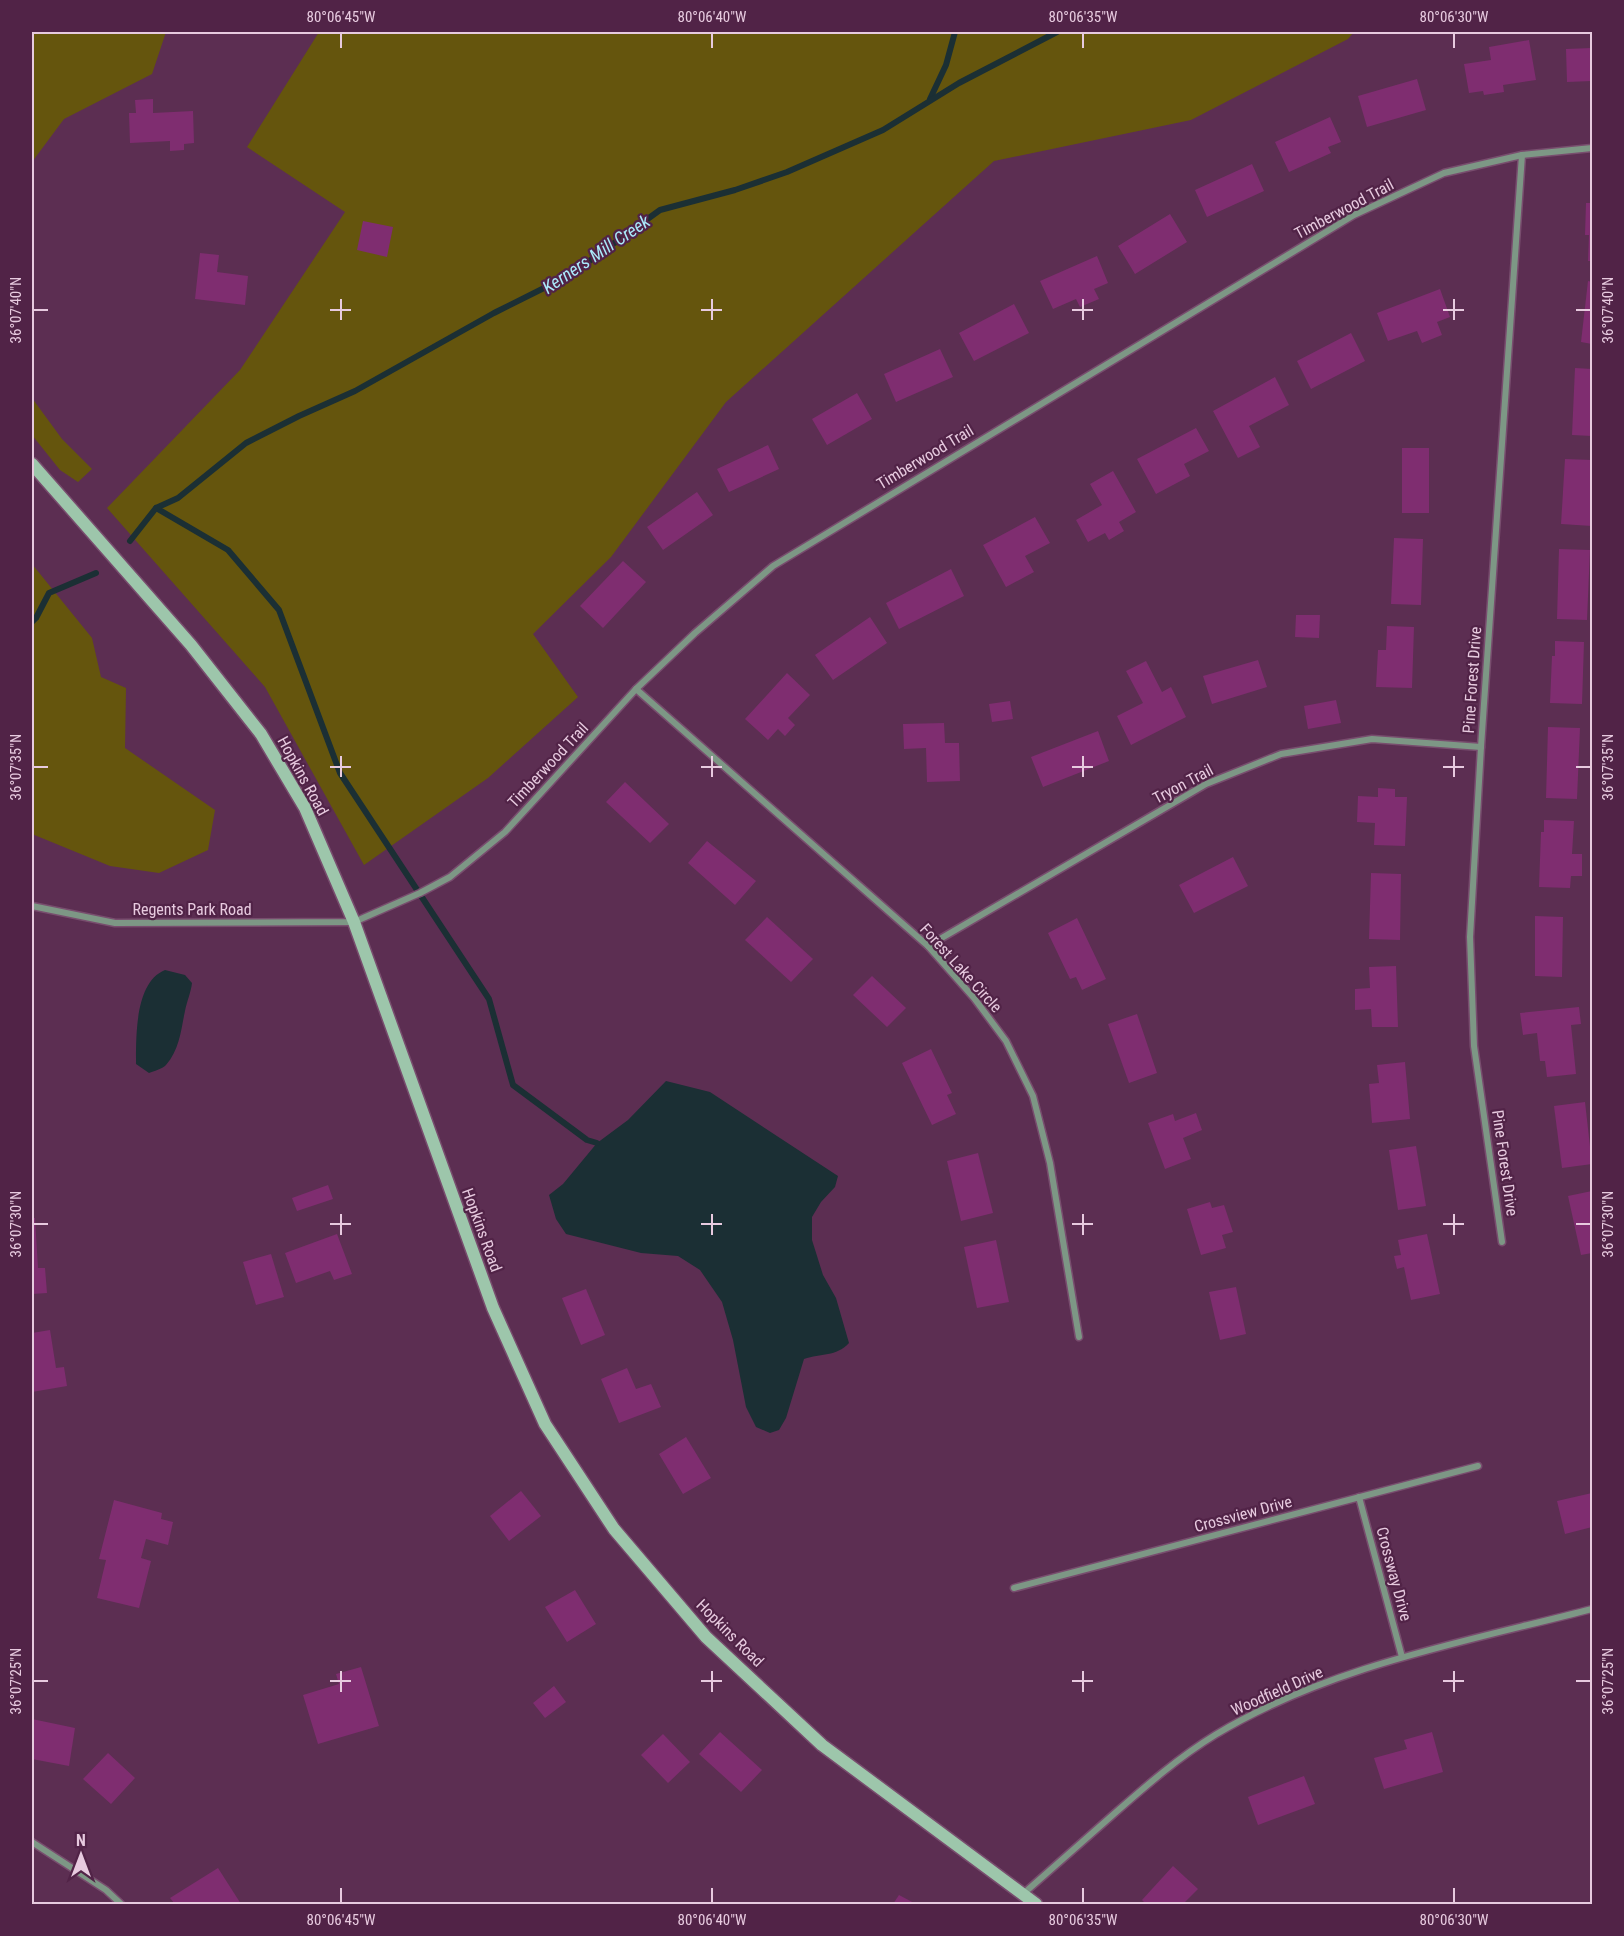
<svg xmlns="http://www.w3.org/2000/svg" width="1624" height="1936" font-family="'Roboto Condensed',sans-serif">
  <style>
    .green { fill: #65550d }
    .water { fill: #1b2f34 }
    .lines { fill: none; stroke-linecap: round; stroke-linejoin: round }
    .stream { stroke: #1b2f34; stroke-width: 6 }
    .building { fill: #7f2d70 }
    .minor-casing { stroke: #784d6e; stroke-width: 9 }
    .secondary-casing { stroke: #784d6e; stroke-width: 15 }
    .minor { stroke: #7d9785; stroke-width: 6 }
    .secondary { stroke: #9dc6ab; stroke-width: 12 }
    .ticks { fill: none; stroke: #e7cadf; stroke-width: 2 }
    .labels { text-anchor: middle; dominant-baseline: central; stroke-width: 4.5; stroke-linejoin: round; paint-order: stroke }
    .street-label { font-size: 16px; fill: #e7cadf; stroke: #512347 }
    .water-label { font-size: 18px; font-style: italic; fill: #aaeafb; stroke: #512347 }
    .neatline { fill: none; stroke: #e7cadf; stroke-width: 2 }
    .ticks-label { font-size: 15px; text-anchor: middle; fill: #e7cadf }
  </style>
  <rect width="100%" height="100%" fill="#5c2e52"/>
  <g class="green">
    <path d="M32 32H166L152 74 64 119 32 162Z"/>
    <path d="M319 32H1354L1348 39 1191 120 994 161 726 402 611 557 533 634 578 697 488 778 364 865 265 687 107 508 240 370 345 212 247 147Z"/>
    <path d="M32 398 62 439 92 469 78 482 60 470 32 435Z"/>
    <path d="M32 564 92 638 101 677 126 688 125 748 215 810 208 850 159 873 110 866 32 834Z"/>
  </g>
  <g class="water">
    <path d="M165 970 185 975 192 983C191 992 187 1001 185 1011 181 1029 180 1049 166 1065 162 1069 154 1071 149 1073L136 1064C136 1036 135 982 165 970Z"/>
    <path d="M666 1081 710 1092 838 1176 835 1187 821 1202 812 1217V1240L823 1275 836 1298 849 1343C836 1357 821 1353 804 1359L786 1418 779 1430 770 1433 756 1427 746 1407 733 1340 722 1302 700 1270 678 1256 641 1253 566 1234 556 1219 549 1195 563 1184 597 1143 628 1120Z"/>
  </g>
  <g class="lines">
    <g class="stream">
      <path d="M930 99 946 65 955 32"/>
      <path d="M156 508 228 550 279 610 340 773 489 999 513 1085 587 1140 597 1143"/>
      <path d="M130 541 156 508 178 498 246 443 299 416 355 391 494 313 570 275 660 210 735 190 787 172 883 130 959 83 1057 32"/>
      <path d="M32 622 36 618 49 593 96 573"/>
    </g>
  </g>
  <g class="building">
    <path d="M1529 40 1536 80 1503 85 1504 92 1484 95 1483 91 1469 93 1464 64 1491 60 1489 47Z"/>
    <path d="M1592 48V81L1567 82 1566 49Z"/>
    <path d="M1417 79 1426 110 1367 127 1358 96Z"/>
    <path d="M153 99V113L193 111 194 143 184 144V150L170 151V141L130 143 129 113H136L135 100Z"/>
    <path d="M1330 117 1341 142 1328 147 1331 153 1289 172 1275 142Z"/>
    <path d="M1252 164 1264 191 1207 217 1195 190Z"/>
    <path d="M1586 203H1592V261H1588L1589 235H1585Z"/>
    <path d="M1170 214 1187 242 1135 274 1118 246Z"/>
    <path d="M363 221 393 227 387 257 357 250Z"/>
    <path d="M200 253 219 255 217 272 248 276 245 305 195 299Z"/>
    <path d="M1097 256 1108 283 1094 289 1099 299 1080 307 1076 299 1053 309 1040 281Z"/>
    <path d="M1588 281 1592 282V344L1581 342Z"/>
    <path d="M1440 289 1450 317 1437 322 1442 335 1422 343 1417 331 1388 341 1377 313Z"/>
    <path d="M1014 304 1029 333 974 361 959 333Z"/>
    <path d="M1351 333 1365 361 1311 389 1297 361Z"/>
    <path d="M940 349 953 377 896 402 884 374Z"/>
    <path d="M1575 368 1592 369V436L1572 435Z"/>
    <path d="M1275 377 1289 405 1249 426 1260 447 1238 458 1213 411Z"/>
    <path d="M857 393 872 419 827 445 812 419Z"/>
    <path d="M1196 428 1209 451 1184 464 1190 476 1156 494 1137 459Z"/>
    <path d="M768 445 779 469 729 492 717 469Z"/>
    <rect x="1402" y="448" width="27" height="65"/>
    <path d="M1565 459 1592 460V526L1561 524Z"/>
    <path d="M1113 471 1136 512 1119 522 1124 531 1109 540 1105 533 1088 542 1076 520 1102 505 1090 484Z"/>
    <path d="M697 492 713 515 663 550 647 527Z"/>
    <path d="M1035 517 1050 543 1025 556 1034 572 1006 587 983 545Z"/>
    <path d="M1394 538 1423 539 1421 605 1391 604Z"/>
    <path d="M1559 549 1590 550 1587 620 1557 619Z"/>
    <path d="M623 561 646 582 603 628 580 606Z"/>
    <path d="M951 569 964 596 899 629 886 603Z"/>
    <path d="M1296 615H1320L1319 638 1295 637Z"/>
    <path d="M870 617 887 643 833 680 815 655Z"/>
    <path d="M1387 626 1414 627 1412 688 1376 687 1378 650H1386Z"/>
    <path d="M1555 641 1584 642 1582 704 1550 703 1552 656H1555Z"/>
    <path d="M1258 660 1267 687 1212 704 1203 676Z"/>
    <path d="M1146 661 1162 692 1171 687 1186 717 1131 745 1117 716 1143 703 1126 671Z"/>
    <path d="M787 673 810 695 788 718 795 725 785 736 778 729 768 740 745 719Z"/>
    <path d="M1336 700 1341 723 1308 729 1304 706Z"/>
    <path d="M1010 701 1013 719 992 722 989 704Z"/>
    <path d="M944 723 945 743H959L960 781 927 782 926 748 904 749 903 724Z"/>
    <path d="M1548 727 1580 728 1577 799 1546 798Z"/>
    <path d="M1098 731 1109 761 1043 787 1031 757Z"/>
    <path d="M625 782 669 824 650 843 606 802Z"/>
    <path d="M1378 788 1395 789V797H1407L1405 846 1374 845 1375 823 1357 822 1358 796 1378 797Z"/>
    <path d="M1544 820 1574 821 1572 854H1582V876H1571L1570 888 1539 887 1541 832H1544Z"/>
    <path d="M707 841 756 881 735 905 688 863Z"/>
    <path d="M1233 857 1248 886 1194 913 1179 885Z"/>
    <path d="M1371 873 1401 874 1400 940 1369 939Z"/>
    <path d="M1535 916 1563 917 1562 977 1535 976Z"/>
    <path d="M767 917 813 959 791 982 745 940Z"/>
    <path d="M1077 918 1106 979 1082 990 1076 977 1070 979 1048 933Z"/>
    <path d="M1396 966 1398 1027H1372L1371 1009 1355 1010V989L1370 988 1369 967Z"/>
    <path d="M872 976 906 1008 887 1027 853 995Z"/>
    <path d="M1579 1007 1581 1024 1571 1025 1576 1074 1547 1077 1545 1061H1540L1537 1033 1523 1035 1520 1013Z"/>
    <path d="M1137 1014 1157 1073 1129 1083 1108 1024Z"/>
    <path d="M931 1049 952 1093 947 1095 956 1114 932 1125 902 1063Z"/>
    <path d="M1405 1062 1410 1119 1372 1123 1369 1084 1379 1083 1377 1065Z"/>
    <path d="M1585 1102 1592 1164 1562 1168 1554 1106Z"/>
    <path d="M1196 1113 1202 1130 1183 1138 1191 1159 1165 1169 1148 1123 1173 1114 1175 1121Z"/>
    <path d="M1416 1146 1426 1206 1398 1210 1389 1150Z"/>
    <path d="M978 1153 993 1213 961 1221 947 1161Z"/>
    <path d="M328 1185 333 1199 297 1211 292 1198Z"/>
    <path d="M1592 1191V1253L1581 1255 1568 1196Z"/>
    <path d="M1210 1202 1212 1208 1224 1205 1233 1232 1222 1235 1226 1248 1201 1255 1187 1209Z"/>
    <path d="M32 1218H35L38 1268H45L47 1293 32 1294Z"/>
    <path d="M337 1234 352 1274 334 1280 330 1271 296 1283 285 1253Z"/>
    <path d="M1427 1234 1440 1294 1411 1300 1404 1267 1397 1269 1394 1256 1401 1255 1398 1240Z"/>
    <path d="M996 1240 1009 1302 977 1308 964 1247Z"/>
    <path d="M271 1254 284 1297 256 1305 243 1262Z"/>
    <path d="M1236 1287 1246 1334 1220 1340 1209 1292Z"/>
    <path d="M586 1289 605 1335 581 1345 562 1298Z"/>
    <path d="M50 1330 56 1368 64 1367 67 1386 32 1392V1333Z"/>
    <path d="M627 1368 636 1389 651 1384 661 1407 619 1423 601 1379Z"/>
    <path d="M686 1437 711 1478 683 1494 659 1454Z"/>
    <path d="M521 1491 541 1516 509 1541 490 1516Z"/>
    <path d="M1592 1493V1527L1565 1534 1557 1501Z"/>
    <path d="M114 1500 162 1513 161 1519 173 1522 168 1545 146 1539 141 1558 151 1561 139 1608 97 1598 106 1560 99 1559Z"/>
    <path d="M575 1590 596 1624 567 1642 545 1607Z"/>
    <path d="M361 1667 379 1726 318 1744 303 1695 339 1684 336 1674Z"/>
    <path d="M554 1686 566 1702 545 1718 533 1703Z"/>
    <path d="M32 1719 75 1728 69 1766 32 1759Z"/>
    <path d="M720 1732 762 1770 741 1792 699 1754Z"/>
    <path d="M1432 1732 1443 1772 1384 1789 1374 1758 1407 1749 1404 1740Z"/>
    <path d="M663 1734 690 1762 668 1783 641 1755Z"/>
    <path d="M108 1753 135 1778 111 1804 83 1779Z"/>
    <path d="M1304 1776 1315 1804 1258 1825 1248 1797Z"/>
    <path d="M1173 1866 1198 1889 1183 1904H1146L1142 1900Z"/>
    <path d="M218 1868 241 1904H175L170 1898Z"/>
    <path d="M899 1895 916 1904H893Z"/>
  </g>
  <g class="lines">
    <defs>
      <g id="minor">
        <path d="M636 689 928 946 974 998 1006 1041 1033 1096 1050 1163 1079 1337"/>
        <path d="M32 906 115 923 354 922 420 893 450 877 505 832 636 689 695 633 773 566 1354 215 1444 173 1522 155 1592 148"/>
        <path d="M928 946 1206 784 1281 754 1372 739 1481 747"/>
        <path d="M1502 1242 1474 1046 1470 937 1481 747 1522 155"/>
        <path d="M1359 1497 1402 1657"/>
        <path d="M1014 1588 1478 1466"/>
        <path d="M32 1842 106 1890 121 1904"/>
        <path d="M1023 1894C1054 1867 1084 1840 1115 1813 1147 1785 1179 1757 1215 1735 1329 1666 1465 1642 1592 1609"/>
      </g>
      <path id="secondary" d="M32 464 191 645 261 734 305 808 354 922 493 1308 545 1424 614 1529 706 1637 822 1745 1036 1904"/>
    </defs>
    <use href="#minor" class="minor-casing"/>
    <use href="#secondary" class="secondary-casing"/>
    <use href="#minor" class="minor"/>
    <use href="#secondary" class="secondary"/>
  </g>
  <path class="ticks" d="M341 33V48M712 33V48M1083 33V48M1454 33V48M341 299V320M712 299V320M1083 299V320M1454 299V320M33 310H48M330 310H351M701 310H722M1072 310H1093M1443 310H1464M1576 310H1591M341 756V777M712 756V777M1083 756V777M1454 756V777M33 767H48M330 767H351M701 767H722M1072 767H1093M1443 767H1464M1576 767H1591M341 1214V1235M712 1214V1235M1083 1214V1235M1454 1214V1235M33 1224H48M330 1224H351M701 1224H722M1072 1224H1093M1443 1224H1464M1576 1224H1591M341 1671V1692M712 1671V1692M1083 1671V1692M1454 1671V1692M33 1681H48M330 1681H351M701 1681H722M1072 1681H1093M1443 1681H1464M1576 1681H1591M341 1888V1903M712 1888V1903M1083 1888V1903M1454 1888V1903"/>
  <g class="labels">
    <g class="street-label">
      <text transform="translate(1344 209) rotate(-28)">Timberwood Trail</text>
      <text transform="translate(925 457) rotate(-31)">Timberwood Trail</text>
      <text transform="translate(1472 680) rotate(-86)">Pine Forest Drive</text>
      <text transform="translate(548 765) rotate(-47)">Timberwood Trail</text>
      <text transform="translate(303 776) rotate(61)">Hopkins Road</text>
      <text transform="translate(1183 784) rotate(-28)">Tryon Trail</text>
      <text x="192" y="909">Regents Park Road</text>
      <text transform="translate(961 968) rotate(48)">Forest Lake Circle</text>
      <text transform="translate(1505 1163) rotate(82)">Pine Forest Drive</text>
      <text transform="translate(482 1230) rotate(70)">Hopkins Road</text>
      <text transform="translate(1243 1514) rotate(-15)">Crossview Drive</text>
      <text transform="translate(1394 1574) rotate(75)">Crossway Drive</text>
      <text transform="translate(730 1633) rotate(45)">Hopkins Road</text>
      <text transform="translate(1277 1691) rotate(-24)">Woodfield Drive</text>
    </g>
    <g class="water-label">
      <text transform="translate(596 254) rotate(-34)">Kerners Mill Creek</text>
    </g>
  </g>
  <rect width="1624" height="1936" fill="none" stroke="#512347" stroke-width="66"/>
  <g transform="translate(81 1855)" stroke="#512347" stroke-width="4.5" paint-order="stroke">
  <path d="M0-4.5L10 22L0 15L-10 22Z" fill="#e7cadf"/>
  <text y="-9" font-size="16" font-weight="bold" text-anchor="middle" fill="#e7cadf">N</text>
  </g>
  <rect x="33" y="33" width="1558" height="1870" class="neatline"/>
  <g class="ticks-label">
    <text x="341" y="22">80°06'45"W</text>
    <text x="712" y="22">80°06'40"W</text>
    <text x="1083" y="22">80°06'35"W</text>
    <text x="1454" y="22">80°06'30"W</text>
    <text transform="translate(16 310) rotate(-90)" y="5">36°07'40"N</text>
    <text transform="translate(1608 310) rotate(-90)" y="5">36°07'40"N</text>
    <text transform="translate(16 767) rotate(-90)" y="5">36°07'35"N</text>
    <text transform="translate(1608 767) rotate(-90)" y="5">36°07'35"N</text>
    <text transform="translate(16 1224) rotate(-90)" y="5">36°07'30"N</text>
    <text transform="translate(1608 1224) rotate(-90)" y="5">36°07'30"N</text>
    <text transform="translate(16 1681) rotate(-90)" y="5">36°07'25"N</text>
    <text transform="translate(1608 1681) rotate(-90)" y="5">36°07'25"N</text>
    <text x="341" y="1925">80°06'45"W</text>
    <text x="712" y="1925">80°06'40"W</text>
    <text x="1083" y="1925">80°06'35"W</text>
    <text x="1454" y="1925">80°06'30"W</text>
  </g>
</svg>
